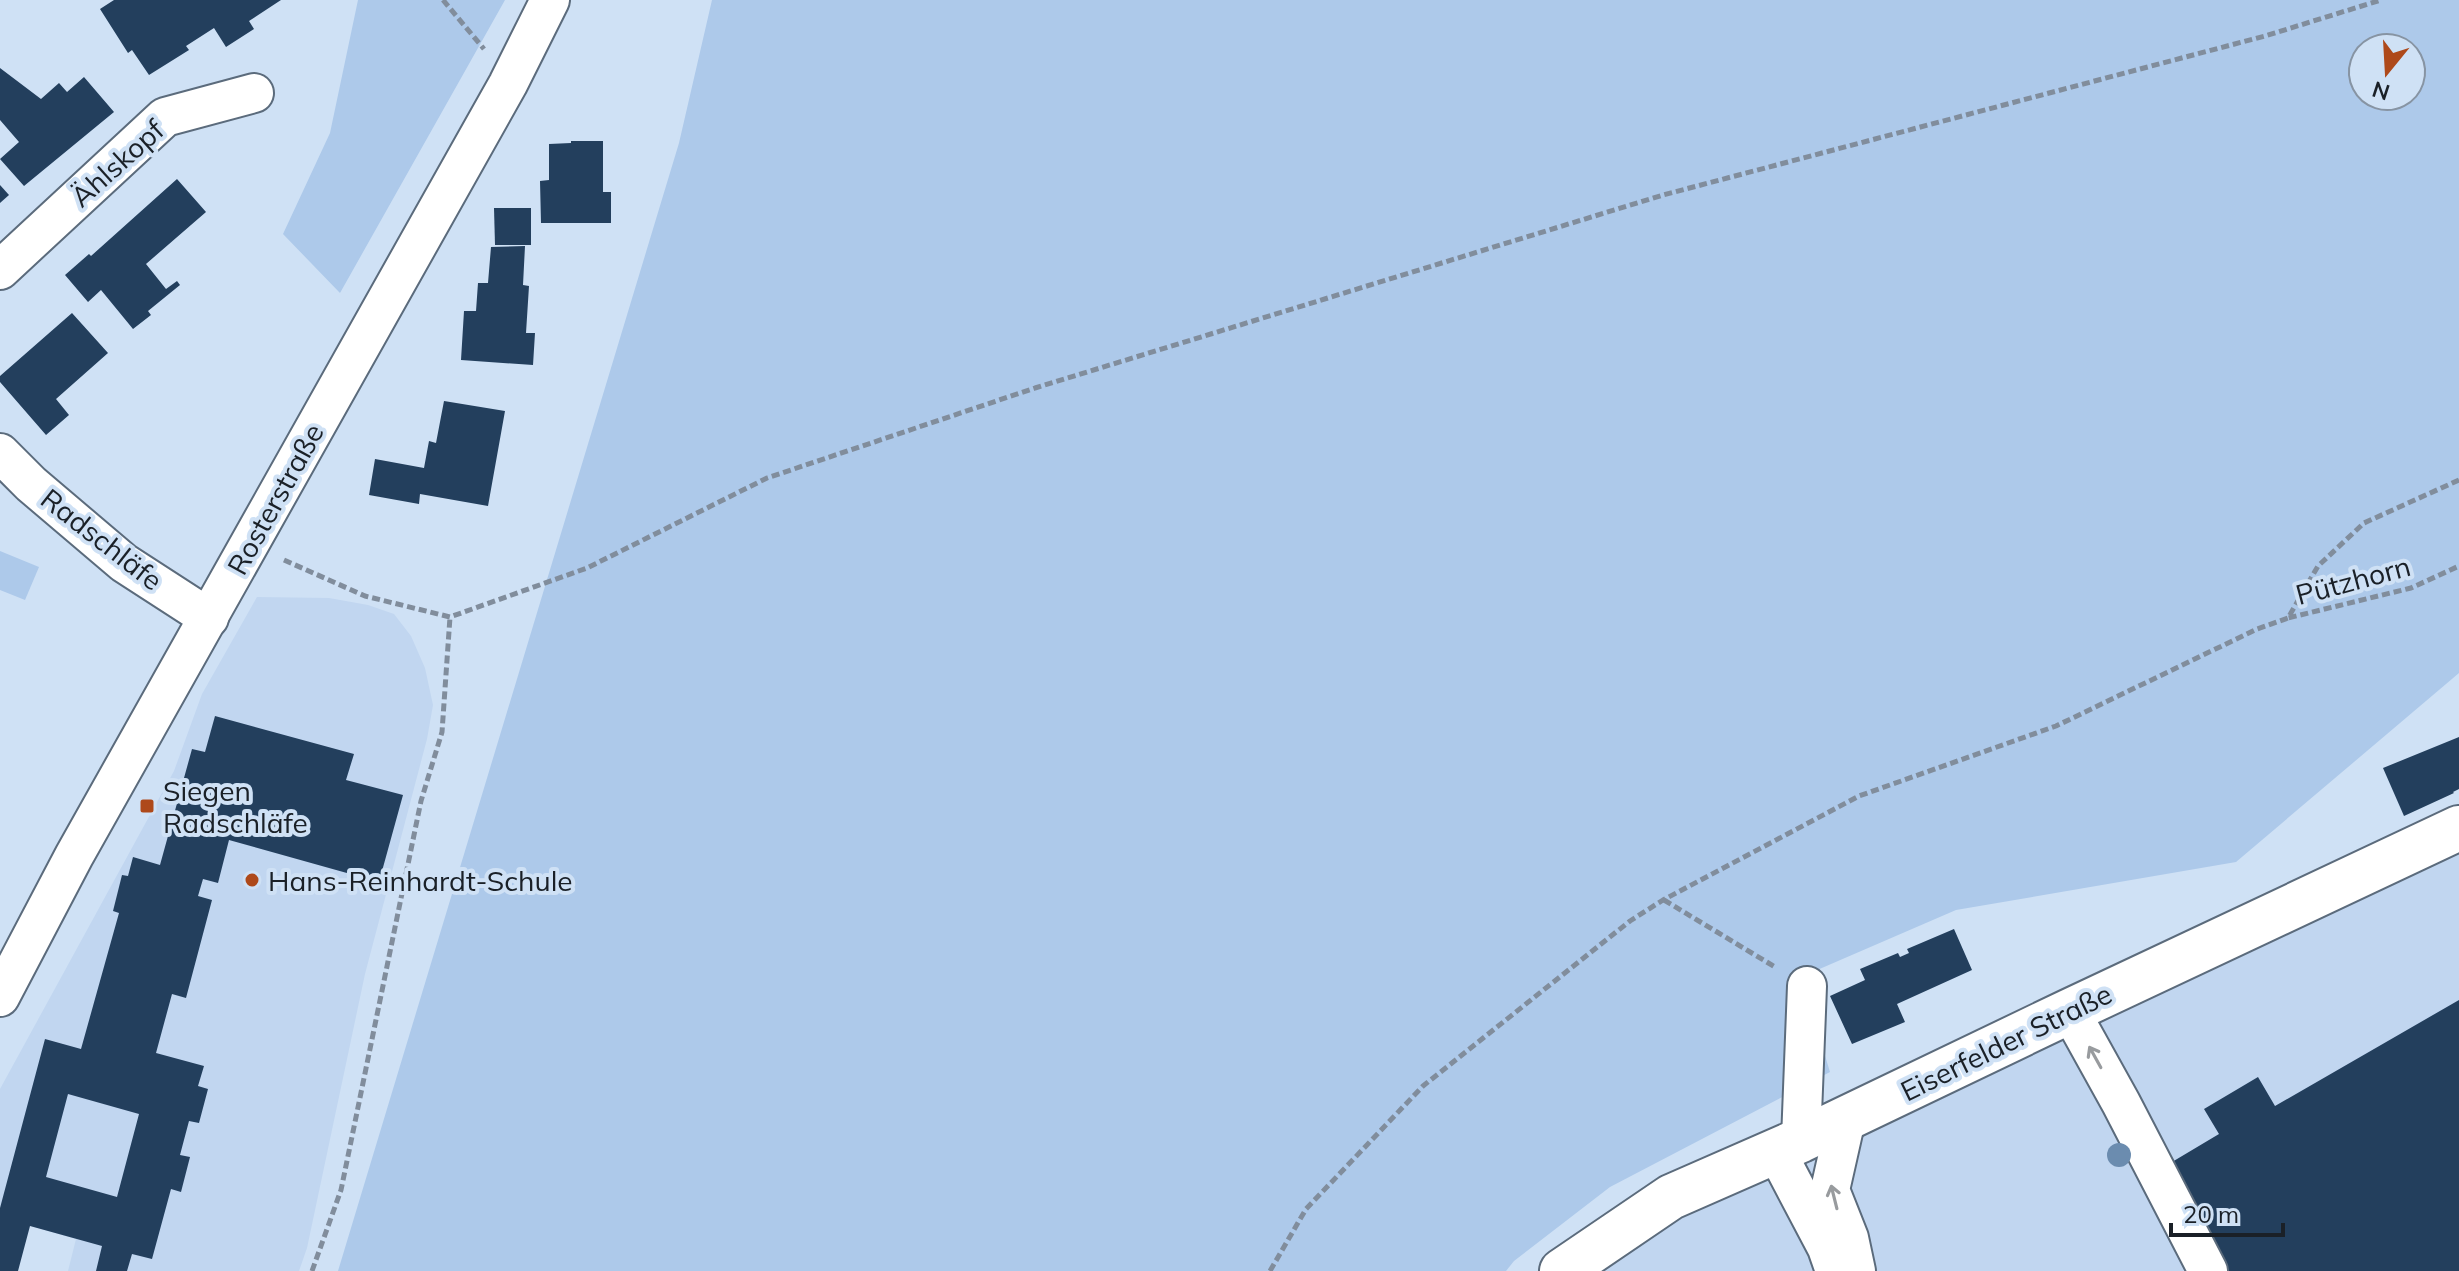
<svg xmlns="http://www.w3.org/2000/svg" width="2459" height="1271" font-family="Mulish,sans-serif">
  <style>
    .built { fill: #c1d6f0 }
    .green { fill: #adc9ea; fill-rule: evenodd }
    .building { fill: #233f5d; fill-rule: evenodd }
    .lines { fill: none; stroke-linecap: round; stroke-linejoin: round }
    .minor-casing { stroke: #5b6b7c; stroke-width: 42 }
    .major-casing { stroke: #5b6b7c; stroke-width: 48 }
    .path { stroke: #818d9c; stroke-width: 5; stroke-dasharray: 8 4; stroke-linecap: butt }
    .minor { stroke: #fff; stroke-width: 38 }
    .major { stroke: #fff; stroke-width: 44 }
    .tree { fill: #6b8caf }
    .oneway { stroke: #989b9e }
    .poi-dot { fill: #ae491a; stroke: #cfe1f5; stroke-width: 3 }
    .labels { text-anchor: middle; dominant-baseline: central; stroke-width: 8; stroke-linejoin: round; paint-order: stroke }
    .street-label { font-size: 28px; fill: #1a2027; stroke: #cfe1f5 }
    .poi-label { font-size: 28px; fill: #1a2027; stroke: #cfe1f5; text-anchor: start }
  </style>
  <rect width="100%" height="100%" fill="#cfe1f5"/>
  <g class="built">
    <path d="M257 597 329 598 368 605 394 614 411 636 425 668 433 705 427 739 365 974 307 1248 299 1271H68L76 1239 0 1217V1089L174 771 202 694Z"/>
    <path d="M2459 828V1271H1562Z"/>
  </g>
  <g class="green">
    <path d="M358 0H505L340 293 283 234 330 133Z"/>
    <path d="M712 0H2459V673L2236 862 1956 910 1801 977 1830 1072 1610 1187 1514 1261 1506 1271H338L679 143ZM2363 48H2411V96H2363Z"/>
    <path d="M0 551 39 567 25 600 0 590Z"/>
  </g>
  <g class="building">
    <path d="M114 0H281L249 21 254 29 226 47 214 28 186 46 189 50 149 75 132 50 128 53 100 9Z"/>
    <path d="M0 68 41 99 59 83 67 92 84 77 114 112 24 186 0 159 19 142 0 120Z"/>
    <path d="M571 141H603V192H611V223H541L540 181 549 180V144L571 143Z"/>
    <path d="M177 179 206 212 146 264 166 289 177 281 180 285 148 311 151 315 133 329 101 290 88 302 65 275 89 254 91 256Z"/>
    <path d="M0 185 9 195 0 203Z"/>
    <path d="M494 208H531V245H495Z"/>
    <path d="M525 246 523 285 529 286 526 333H535L533 365 461 360 464 311H476L478 283H488L491 247Z"/>
    <path d="M72 313 108 353 56 399 69 415 46 435 0 382V376Z"/>
    <path d="M444 401 505 411 488 506 420 494 419 504 369 495 375 459 424 468 429 441 436 443Z"/>
    <path d="M215 716 354 754 346 780 403 795 379 882 229 840 218 883 203 879 198 896 212 900 186 998 172 994 156 1053 204 1066 198 1086 208 1089 199 1123 189 1121 180 1155 190 1157 181 1192 171 1189 152 1259 132 1254 127 1271H96L102 1246 30 1226 18 1271H0V1208L45 1039 81 1049 119 913 113 911 122 875 128 876 133 857 160 865 192 749 205 752ZM68 1094 139 1114 117 1197 46 1177Z"/>
    <path d="M2459 737V789L2453 792 2454 793 2404 816 2383 768Z"/>
    <path d="M1954 929 1972 970 1897 1004 1905 1022 1852 1044 1830 996 1865 980 1860 969 1898 953 1900 957 1909 953 1907 949Z"/>
    <path d="M2459 1000V1271H2229L2167 1165 2219 1134 2204 1109 2258 1077 2275 1106Z"/>
  </g>
  <g class="lines">
    <defs>
      <g id="minor">
        <path d="M0 270 165 117 254 93"/>
        <path d="M0 453 31 484 124 563 209 618"/>
        <path d="M0 997 74 856 508 84 550 0"/>
        <path d="M2070 1011 2121 1103 2208 1271"/>
        <path d="M1846 1119 1830 1190 1849 1238 1856 1271"/>
        <path d="M1801 1140 1807 986"/>
        <path d="M1776 1151 1827 1248 1835 1271"/>
      </g>
      <path id="major" d="M1562 1271 1671 1197 1801 1140 2070 1011 2459 828"/>
    </defs>
    <use href="#minor" class="minor-casing"/>
    <use href="#major" class="major-casing"/>
    <g class="path">
      <path d="M443 0 484 49"/>
      <path d="M2459 480 2364 523 2318 566 2288 618 2411 588 2459 566"/>
      <path d="M284 560 365 596 450 617 587 568 767 478 1035 388 1663 195 2265 36 2381 0"/>
      <path d="M1664 900 1775 967"/>
      <path d="M312 1271 341 1190 421 801 442 732 450 617"/>
      <path d="M1270 1271 1306 1209 1423 1086 1630 921 1663 900 1859 796 2056 726 2257 629 2288 618"/>
    </g>
    <use href="#minor" class="minor"/>
    <use href="#major" class="major"/>
  </g>
  <circle class="tree" cx="2119" cy="1155" r="12"/>
  <defs><path id="oneway-shaft" d="M-6 0H5M1.5-3L5.5 0L1.5 3" fill="none" stroke-width="1.6" stroke-linecap="round" stroke-linejoin="round" transform="scale(2)"/></defs>
  <g class="oneway">
    <use href="#oneway-shaft" transform="translate(2095 1057) rotate(-119)"/>
    <use href="#oneway-shaft" transform="translate(1834 1197) rotate(-104)"/>
  </g>
  <g class="poi-dot">
    <rect x="139" y="798" width="16" height="16" rx="4"/>
    <circle cx="252" cy="880" r="8"/>
  </g>
  <g class="labels">
    <g class="street-label">
      <text transform="translate(117 163) rotate(-42)">Ählskopf</text>
      <text transform="translate(275 499) rotate(-61)">Rosterstraße</text>
      <text transform="translate(102 539) rotate(38)">Radschläfe</text>
      <text transform="translate(2353 580) rotate(-15)">Pützhorn</text>
      <text transform="translate(2006 1042) rotate(-26)">Eiserfelder Straße</text>
    </g>
    <g class="poi-label">
      <text x="163" y="790">Siegen<tspan x="163" dy="32">Radschläfe</tspan></text>
      <text x="268" y="880">Hans-Reinhardt-Schule</text>
    </g>
  </g>
  <g transform="translate(2387 72) rotate(198)"><circle r="38" fill="#cfe1f5" stroke="#8794a3" stroke-width="2"/>
  <path d="M0-6L14 30L0 20L-14 30Z" fill="#ae491a"/>
  <text y="-12" font-size="22" font-weight="bold" text-anchor="middle" fill="#1a2027">N</text>
  </g>
  <path d="M2171 1223v12h112v-12" fill="none" stroke="#1a2027" stroke-width="4"/>
  <text x="2183" y="1223" font-size="24" fill="#1a2027" stroke="#cfe1f5" stroke-width="6" paint-order="stroke">20 m</text>
</svg>
